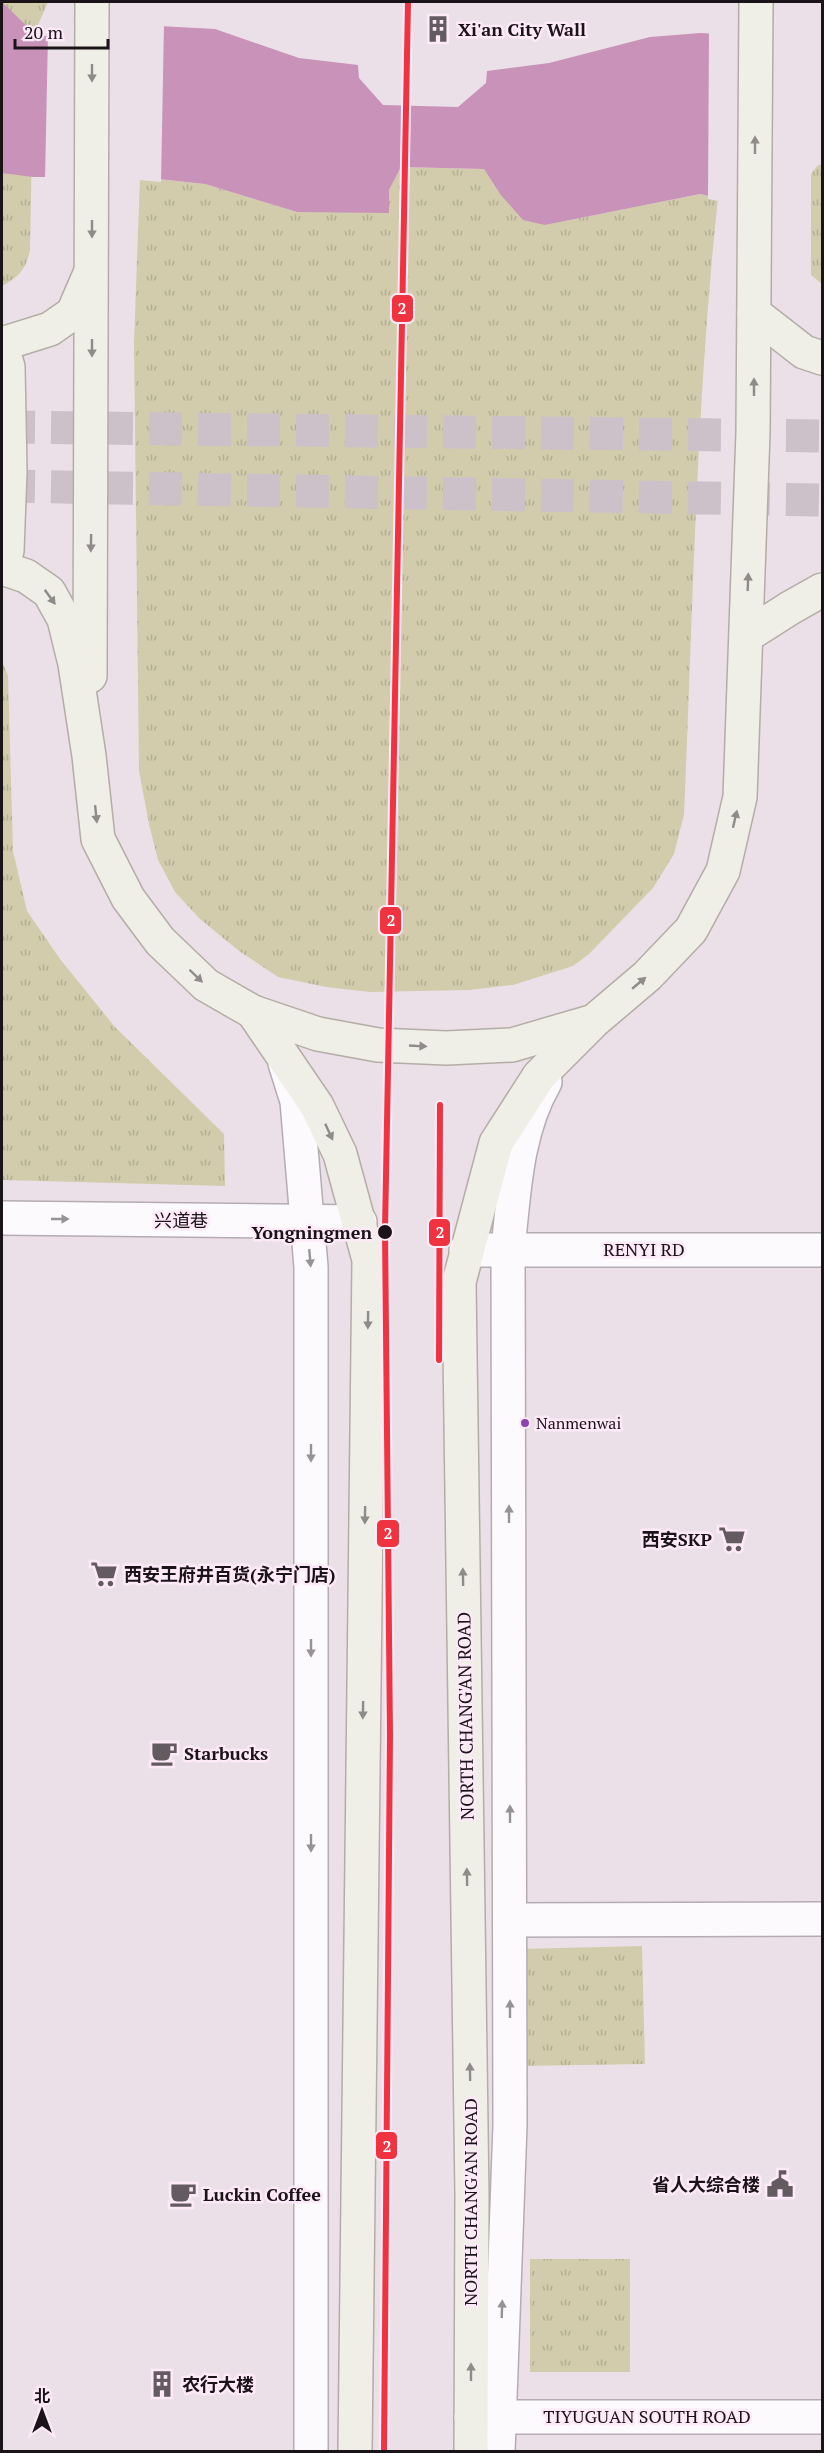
<svg xmlns="http://www.w3.org/2000/svg" width="824" height="2453" font-family="'PT Serif','Noto Sans SC',serif">
  <style>
    .grass { fill: url(#grass-tufts) }
    .water { fill: #c892b9 }
    .pier { fill: #ece0e8 }
    .lines { fill: none; stroke-linecap: round; stroke-linejoin: round }
    .primary-tunnel { stroke: #ccc1c9; stroke-width: 33; stroke-dasharray: 33 16; stroke-linecap: butt }
    .minor-casing { stroke: #b4acb2; stroke-width: 36 }
    .tertiary-casing { stroke: #b4acb2; stroke-width: 36 }
    .primary-casing { stroke: #b3ada5; stroke-width: 36 }
    .minor { stroke: #fcfafc; stroke-width: 33 }
    .tertiary { stroke: #fcfafc; stroke-width: 33 }
    .primary { stroke: #efeee7; stroke-width: 33 }
    .metro-1-casing { stroke: #fde9f7; stroke-width: 10 }
    .metro-1 { stroke: #ef3340; stroke-width: 6 }
    .oneway { fill: #8f8b8a }
    .oneway2 { fill: #969295 }
    .stop-dot { fill: #1a1318; stroke: #fde9f7; stroke-width: 2 }
    .bus-dot { fill: #8e44ad; stroke: #fde9f7; stroke-width: 2 }
    .labels { text-anchor: middle; dominant-baseline: central; stroke-width: 5; stroke-linejoin: round; paint-order: stroke }
    .bus-label { font-size: 16px; fill: #1a1318; stroke: #fde9f7; text-anchor: start }
    .poi-label { font-size: 18px; font-weight: bold; fill: #1a1318; stroke: #fde9f7; text-anchor: start }
    .street-label { font-size: 18px; fill: #1a1318; stroke: #fde9f7 }
    .stop-label { font-size: 18px; font-weight: bold; fill: #1a1318; stroke: #fde9f7; text-anchor: end }
    .line-badge { stroke: #fde9f7; stroke-width: 2 }
    .badge-label { font-size: 16px; text-anchor: middle; font-weight: bold; fill: #fff }
  </style>
  <defs>
    <pattern id="grass-tufts" width="24" height="20" patternUnits="userSpaceOnUse" patternTransform="scale(1.5)"><rect width="24" height="20" fill="#d2ccad"/><path d="M3 7l-1-3M5 7V3M7 7l1-3M15 17l-1-3M17 17v-4M19 17l1-3" fill="none" stroke="#b4ae94"/></pattern>
  </defs>
  <rect width="100%" height="100%" fill="#ece0e8"/>
  <g class="grass">
    <path d="M2 2H48L34 34 30 250C26 269 19 277 2 286Z"/>
    <path d="M822 160V284L811 275V174Z"/>
    <path d="M401 167 484 169 500 194 545 225 700 194 718 198C696 403 693 610 684 815L674 854 653 888 589 954 573 966 513 985 469 990 370 992 326 987 278 977 239 951 200 919 175 892 158 860 149 824 139 771 134 343 140 177 205 184 297 212H389V190Z"/>
    <path d="M2 661 8 676 13 851 27 911 60 959 115 1027 224 1134 225 1186 2 1180Z"/>
    <path d="M642 1946 645 2064 521 2066 518 1949Z"/>
    <rect x="530" y="2259" width="100" height="113"/>
  </g>
  <path class="water" d="M2 2 34 33 60 40 159 26 215 29 299 58 358 65 359 78 383 105 458 107 486 83 487 71 549 63 650 37 700 33 822 39 718 198 700 194 545 225 523 220 500 194 484 169 401 167 389 190V213L297 212 205 184 140 177H33L2 173Z"/>
  <g class="pier">
    <path d="M159 23 164 24 161 182 139 180H45L48 34 60 37Z"/>
    <path d="M709 31 822 36V164L719 201 708 199Z"/>
  </g>
  <g class="lines">
    <g class="primary-tunnel">
      <path d="M2 427 822 436"/>
      <path d="M2 486 822 500"/>
    </g>
    <defs>
      <g id="minor">
        <path d="M285 1063 297 1101 311 1267V2452"/>
        <path d="M2 1218 360 1222"/>
        <path d="M510 1920 822 1919"/>
        <path d="M498 2452 510 2125 508 1249C514 1193 516 1132 545 1082"/>
      </g>
      <g id="tertiary">
        <path d="M466 1250H822"/>
        <path d="M471 2417H822"/>
      </g>
      <g id="primary">
        <path d="M754 313 804 352 822 358"/>
        <path d="M2 344 50 329 73 313 89 276"/>
        <path d="M2 347 8 367 10 471 7 551 2 560"/>
        <path d="M2 568 26 576 49 592 64 619 75 664 89 756 98 839 128 898 160 941 206 985 253 1012 318 1034 378 1045 446 1048 512 1045 594 1021 647 976 691 930 723 871 740 797 753 432 756 2"/>
        <path d="M746 636 790 608 822 590"/>
        <path d="M90 676 92 2"/>
        <path d="M253 1012 317 1106 340 1154 369 1260 355 2452"/>
        <path d="M471 2452 472 2196 459 1282 496 1143 539 1076 592 1023"/>
      </g>
    </defs>
    <use href="#minor" class="minor-casing"/>
    <use href="#tertiary" class="tertiary-casing"/>
    <use href="#primary" class="primary-casing"/>
    <use href="#minor" class="minor"/>
    <use href="#tertiary" class="tertiary"/>
    <use href="#primary" class="primary"/>
    <defs>
      <g id="metro-1">
        <path d="M439 1360 440 1105"/>
        <path d="M384 2452 390 1735 385 1230 408 2"/>
      </g>
    </defs>
    <use href="#metro-1" class="metro-1-casing"/>
    <use href="#metro-1" class="metro-1"/>
  </g>
  <defs><path id="oneway-solid" d="M-6-.8H1V-3.2L6.5 0L1 3.2V.8H-6Z" transform="scale(1.5)"/></defs>
  <g class="oneway">
    <use href="#oneway-solid" transform="translate(92 73) rotate(90)"/>
    <use href="#oneway-solid" transform="translate(755 145) rotate(-90)"/>
    <use href="#oneway-solid" transform="translate(92 229) rotate(90)"/>
    <use href="#oneway-solid" transform="translate(92 348) rotate(90)"/>
    <use href="#oneway-solid" transform="translate(754 387) rotate(-90)"/>
    <use href="#oneway-solid" transform="translate(91 543) rotate(91)"/>
    <use href="#oneway-solid" transform="translate(748 582) rotate(-88)"/>
    <use href="#oneway-solid" transform="translate(50 597) rotate(54)"/>
    <use href="#oneway-solid" transform="translate(96 814) rotate(84)"/>
    <use href="#oneway-solid" transform="translate(735 819) rotate(-77)"/>
    <use href="#oneway-solid" transform="translate(196 976) rotate(44)"/>
    <use href="#oneway-solid" transform="translate(639 983) rotate(-40)"/>
    <use href="#oneway-solid" transform="translate(418 1046) rotate(3)"/>
    <use href="#oneway-solid" transform="translate(329 1132) rotate(65)"/>
    <use href="#oneway-solid" transform="translate(368 1320) rotate(91)"/>
    <use href="#oneway-solid" transform="translate(365 1515) rotate(91)"/>
    <use href="#oneway-solid" transform="translate(463 1577) rotate(-91)"/>
    <use href="#oneway-solid" transform="translate(363 1710) rotate(91)"/>
    <use href="#oneway-solid" transform="translate(467 1877) rotate(-91)"/>
    <use href="#oneway-solid" transform="translate(470 2072) rotate(-91)"/>
    <use href="#oneway-solid" transform="translate(471 2372) rotate(-90)"/>
  </g>
  <g class="oneway2">
    <use href="#oneway-solid" transform="translate(60 1219)"/>
    <use href="#oneway-solid" transform="translate(310 1258) rotate(85)"/>
    <use href="#oneway-solid" transform="translate(311 1453) rotate(90)"/>
    <use href="#oneway-solid" transform="translate(509 1514) rotate(-90)"/>
    <use href="#oneway-solid" transform="translate(311 1648) rotate(90)"/>
    <use href="#oneway-solid" transform="translate(510 1814) rotate(-90)"/>
    <use href="#oneway-solid" transform="translate(311 1843) rotate(90)"/>
    <use href="#oneway-solid" transform="translate(510 2009) rotate(-90)"/>
    <use href="#oneway-solid" transform="translate(502 2309) rotate(-88)"/>
  </g>
  <defs>
    <symbol id="building-bare" viewBox="-9 -9 18 18"><path d="M-4-6H4V6H1V3H-1V6H-4ZM-2.5-4.3h1.7v1.8h-1.7ZM.8-4.3h1.7v1.8H.8ZM-2.5-1h1.7V.8h-1.7ZM.8-1h1.7V.8H.8Z" fill="#645b61" stroke="#fde9f7" stroke-width="2.5" paint-order="stroke"/></symbol>
    <symbol id="supermarket-bare" viewBox="-9 -9 18 18"><path d="M-6-5.5h2.5l.6 2H6L4.5 2H-2.5L-4.4-4H-6ZM-1.5 3.2a1.3 1.3 0 1 0 .1 0ZM3 3.2a1.3 1.3 0 1 0 .1 0Z" fill="#645b61" stroke="#fde9f7" stroke-width="2.5" paint-order="stroke"/></symbol>
    <symbol id="cafe-bare" viewBox="-9 -9 18 18"><path d="M-5.5-4.5H6V0H3Q3 3.5 0 3.5H-2.5Q-5.5 3.5-5.5 0ZM3-3.2v2h1.7v-2ZM-6 4.5H4V6H-6Z" fill="#645b61" stroke="#fde9f7" stroke-width="2.5" paint-order="stroke"/></symbol>
    <symbol id="civic-bare" viewBox="-9 -9 18 18"><path d="M-.6-6.5H3V-4.5H.6V-3L4-1V1h2V6H-6V1h2V-1L-.6-3ZM-1.2 2.5V6h2.4V2.5Z" fill="#645b61" stroke="#fde9f7" stroke-width="2.5" paint-order="stroke"/></symbol>
  </defs>
  <g fill-rule="evenodd">
    <use href="#building-bare" x="419" y="10" width="38" height="38"/>
    <use href="#supermarket-bare" x="713" y="1520" width="38" height="38"/>
    <use href="#supermarket-bare" x="85" y="1555" width="38" height="38"/>
    <use href="#cafe-bare" x="145" y="1734" width="38" height="38"/>
    <use href="#civic-bare" x="761" y="2165" width="38" height="38"/>
    <use href="#cafe-bare" x="164" y="2175" width="38" height="38"/>
    <use href="#building-bare" x="143" y="2365" width="38" height="38"/>
  </g>
  <circle class="stop-dot" cx="385" cy="1232" r="8"/>
  <circle class="bus-dot" cx="525" cy="1423" r="5"/>
  <g class="labels">
    <g class="bus-label">
      <text x="536" y="1423">Nanmenwai</text>
    </g>
    <g class="poi-label">
      <text x="458" y="29">Xi'an City Wall</text>
      <text x="712" y="1539" text-anchor="end">西安SKP</text>
      <text x="124" y="1574">西安王府井百货(永宁门店)</text>
      <text x="184" y="1753">Starbucks</text>
      <text x="760" y="2184" text-anchor="end">省人大综合楼</text>
      <text x="203" y="2194">Luckin Coffee</text>
      <text x="182" y="2384">农行大楼</text>
    </g>
    <g class="street-label">
      <text x="181" y="1220">兴道巷</text>
      <text x="644" y="1249">RENYI RD</text>
      <text transform="translate(465 1716) rotate(-91)">NORTH CHANG'AN ROAD</text>
      <text transform="translate(470 2202) rotate(-90)">NORTH CHANG'AN ROAD</text>
      <text x="647" y="2416">TIYUGUAN SOUTH ROAD</text>
    </g>
    <g class="stop-label">
      <text x="372" y="1232">Yongningmen</text>
    </g>
  </g>
  <g class="line-badge">
    <rect x="391" y="294" width="23" height="29" rx="6" fill="#ef3340"/>
    <rect x="379" y="906" width="23" height="29" rx="6" fill="#ef3340"/>
    <rect x="428" y="1218" width="23" height="29" rx="6" fill="#ef3340"/>
    <rect x="376" y="1519" width="24" height="29" rx="6" fill="#ef3340"/>
    <rect x="375" y="2131" width="23" height="29" rx="6" fill="#ef3340"/>
  </g>
  <g class="badge-label">
    <text x="402" y="314">2</text>
    <text x="391" y="926">2</text>
    <text x="440" y="1238">2</text>
    <text x="388" y="1539">2</text>
    <text x="387" y="2152">2</text>
  </g>
  <rect width="824" height="2453" fill="none" stroke="#1a1318" stroke-width="6"/>
  <g transform="translate(42 2411)" stroke="#fde9f7" stroke-width="4.5" paint-order="stroke">
  <path d="M0-4.5L10 22L0 15L-10 22Z" fill="#1a1318"/>
  <text y="-9" font-size="16" font-weight="bold" text-anchor="middle" fill="#1a1318">北</text>
  </g>
  <path d="M15 39v9h93v-9" fill="none" stroke="#1a1318" stroke-width="3"/>
  <text x="24" y="39" font-size="18" fill="#1a1318" stroke="#fde9f7" stroke-width="4.5" paint-order="stroke">20 m</text>
</svg>
